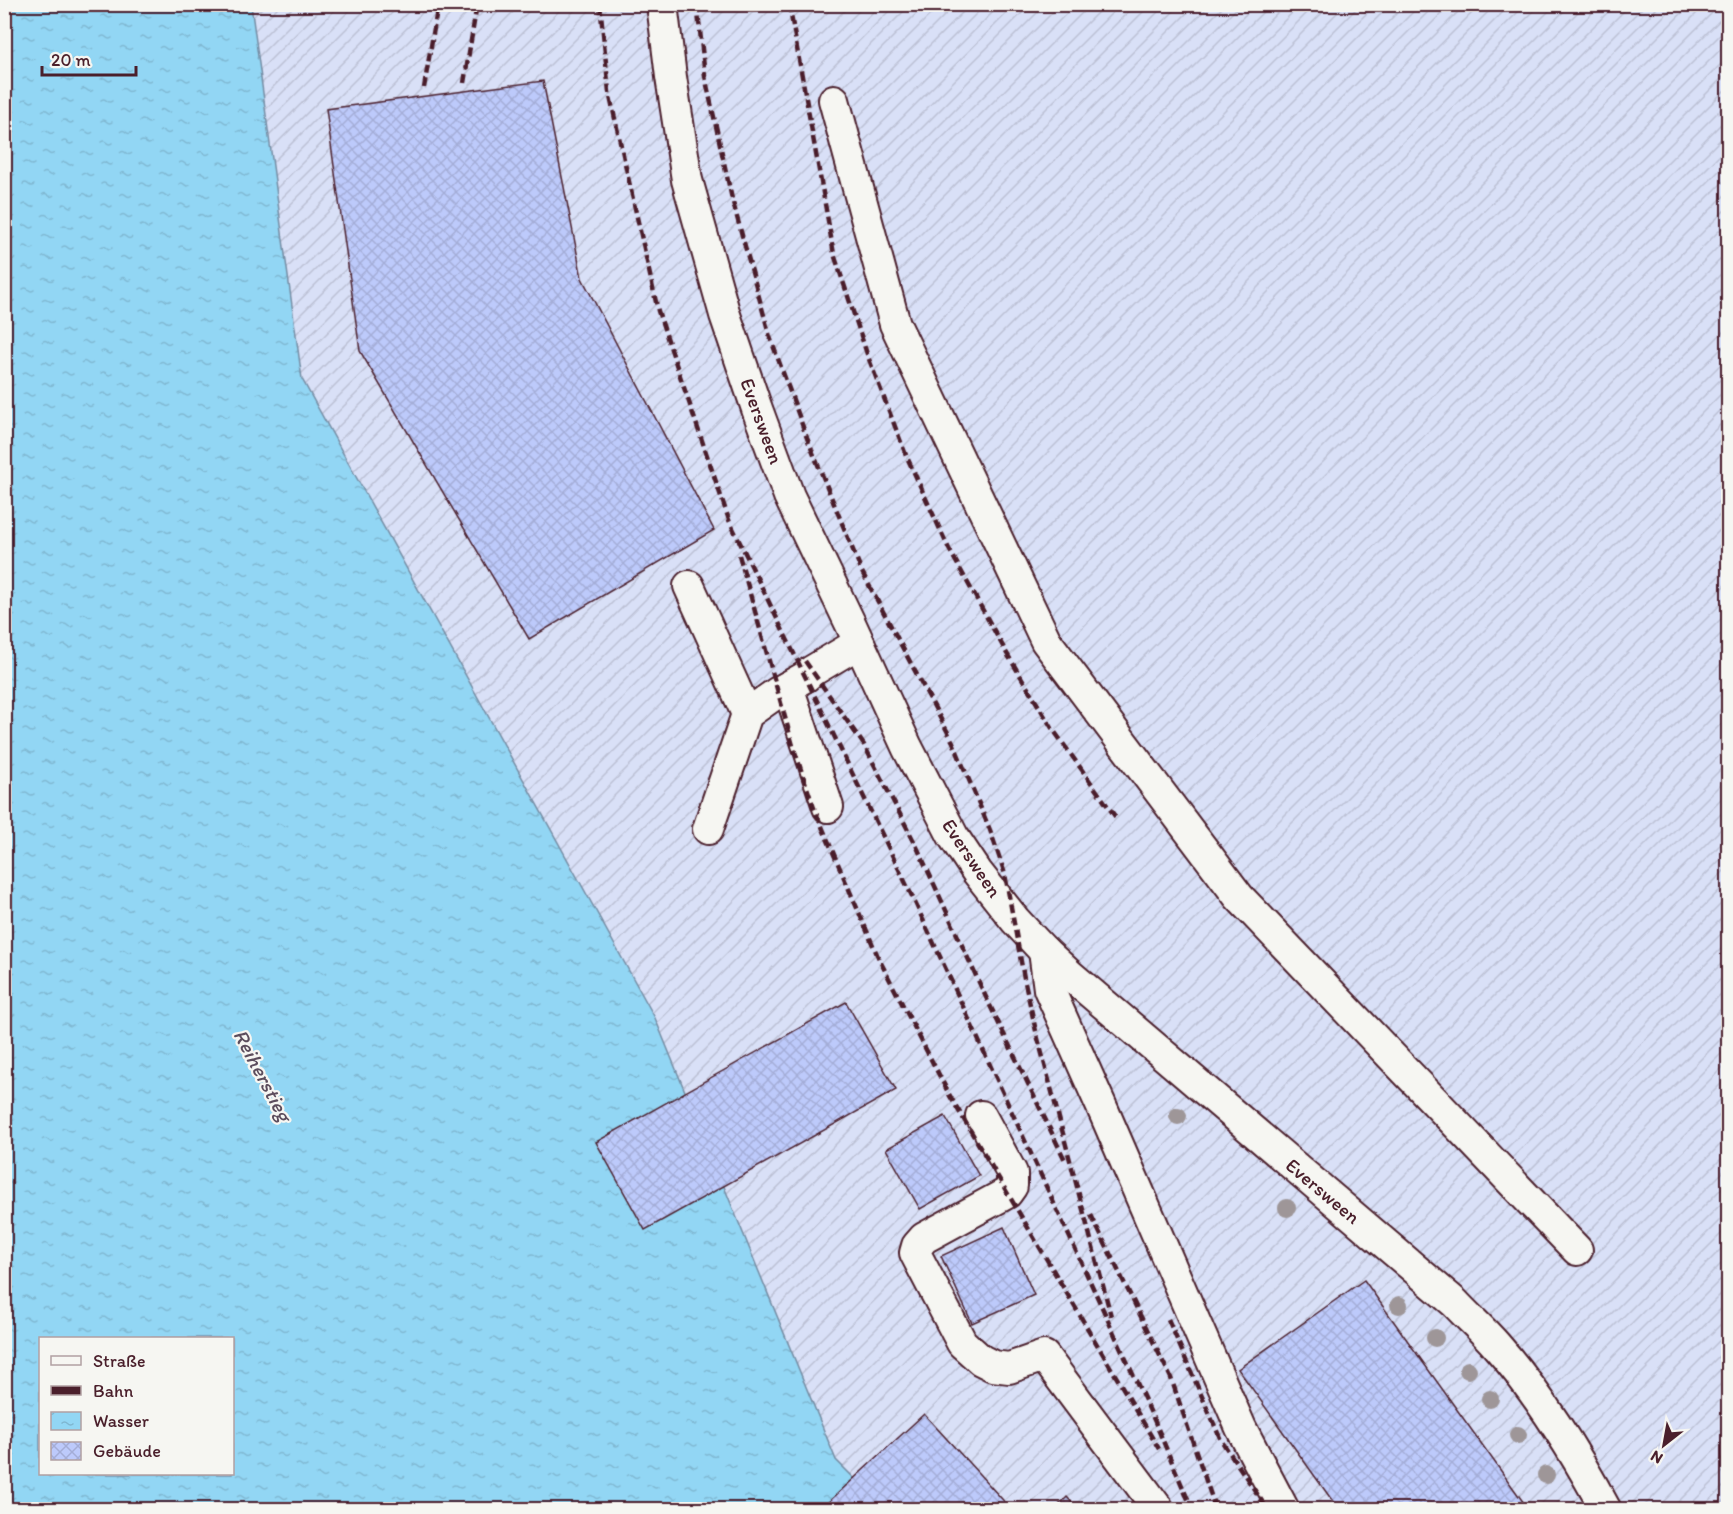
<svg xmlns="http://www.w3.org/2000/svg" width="1733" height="1514" font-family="Itim,sans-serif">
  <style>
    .industrial { fill: url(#industrial-furrows) }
    .water { fill: url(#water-ripples); stroke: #758da4; stroke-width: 1.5; fill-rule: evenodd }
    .building { fill: url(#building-cross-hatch); stroke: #4a1f2b; stroke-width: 1.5 }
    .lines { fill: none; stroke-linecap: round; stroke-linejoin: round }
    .minor-casing { stroke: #4a1f2b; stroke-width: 34 }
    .minor { stroke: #f6f6f2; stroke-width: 30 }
    .rail { stroke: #4a1f2b; stroke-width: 4.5; stroke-dasharray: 9 4.5; stroke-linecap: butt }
    .tree { fill: #9e9698 }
    .labels { text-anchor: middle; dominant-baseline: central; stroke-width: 4.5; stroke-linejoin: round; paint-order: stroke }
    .street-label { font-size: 20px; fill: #4a1f2b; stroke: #f6f6f2 }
    .water-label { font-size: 21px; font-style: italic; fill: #5c4d5d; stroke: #f6f6f2 }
  </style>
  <defs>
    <pattern id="industrial-furrows" width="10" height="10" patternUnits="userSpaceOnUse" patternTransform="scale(1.5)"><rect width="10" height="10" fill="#d9e0f7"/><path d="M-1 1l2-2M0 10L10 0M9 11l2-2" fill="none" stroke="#bcc0d4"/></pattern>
    <pattern id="water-ripples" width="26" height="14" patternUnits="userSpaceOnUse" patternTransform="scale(1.5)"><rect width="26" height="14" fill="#92d6f4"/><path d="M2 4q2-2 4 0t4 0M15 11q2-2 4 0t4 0" fill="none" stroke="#7fb7d1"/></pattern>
    <pattern id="building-cross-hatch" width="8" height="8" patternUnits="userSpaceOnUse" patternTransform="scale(1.5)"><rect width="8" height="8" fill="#bdcafb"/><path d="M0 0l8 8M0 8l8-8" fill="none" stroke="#a4add7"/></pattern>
  </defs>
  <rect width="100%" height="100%" fill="#e5e9f5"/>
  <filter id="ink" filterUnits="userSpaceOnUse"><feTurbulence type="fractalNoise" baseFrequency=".0167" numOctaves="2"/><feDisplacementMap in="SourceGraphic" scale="12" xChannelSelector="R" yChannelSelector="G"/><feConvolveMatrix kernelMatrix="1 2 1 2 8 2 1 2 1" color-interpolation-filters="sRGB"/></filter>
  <g filter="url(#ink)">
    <path class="industrial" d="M251 5H1728V1509H885L836 1460 655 1018 302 379Z"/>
    <path class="water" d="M5 5H251L302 379 655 1018 836 1460 885 1509 5 1510ZM40 1338H232V1474H40Z"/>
    <g class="building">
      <path d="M543 81 582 278 714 530 529 639 360 351 326 109Z"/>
      <path d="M846 1002 896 1090 645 1230 596 1142Z"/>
      <path d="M945 1116 979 1176 920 1209 886 1149Z"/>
      <path d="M1004 1227 1034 1295 972 1323 941 1256Z"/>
      <path d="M1364 1280 1529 1510H1339L1238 1369Z"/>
      <path d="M924 1414 1012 1510H823L822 1508Z"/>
      <path d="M1067 1497 1079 1510H1054Z"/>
    </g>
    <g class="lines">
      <defs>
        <g id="minor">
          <path d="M662 4 671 77 687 180 725 315 757 409 789 496 851 625 907 747 953 836 977 872 1015 920 1044 951 1071 976 1455 1303C1468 1317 1483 1330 1496 1345 1540 1395 1575 1452 1606 1510"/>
          <path d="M834 100 895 324 1046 641 1239 897 1577 1250"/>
          <path d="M689 586 747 714"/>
          <path d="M788 687 828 807"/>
          <path d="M708 829 747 714 778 692 805 677 812 671 859 643"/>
          <path d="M1044 951 1049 989 1104 1112 1241 1428 1284 1510"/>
          <path d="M981 1116 1012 1173V1186L1007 1193 924 1238 917 1246 915 1253 962 1343 981 1360 993 1366 1009 1368 1044 1356 1159 1510"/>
        </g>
      </defs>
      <use href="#minor" class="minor-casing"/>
      <use href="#minor" class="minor"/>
      <g class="rail">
        <path d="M600 4 609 92 658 311 729 520 912 896 1155 1422 1186 1495 1194 1510"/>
        <path d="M697 4 705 76 732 199 770 337 807 438 862 572 953 742 990 830 1005 874 1024 978 1036 1031 1111 1316"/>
        <path d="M789 4 834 254 867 354 906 455 949 549 1006 652 1052 728 1117 819"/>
        <path d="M464 83 477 4"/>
        <path d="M424 88 438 4"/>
        <path d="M739 555 794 749 814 808 879 959 950 1096 1159 1449"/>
        <path d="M805 661 864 745 917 847 983 991 1065 1160"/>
        <path d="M1091 1215 1171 1378 1216 1510"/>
        <path d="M1168 1319 1221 1440 1268 1510"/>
      </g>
    </g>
    <g class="tree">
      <circle cx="1178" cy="1116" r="9"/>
      <circle cx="1287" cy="1208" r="9"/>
      <circle cx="1399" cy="1305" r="9"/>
      <circle cx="1435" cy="1338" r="9"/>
      <circle cx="1468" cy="1370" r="9"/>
      <circle cx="1490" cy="1399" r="9"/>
      <circle cx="1518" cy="1435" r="9"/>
      <circle cx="1546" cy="1475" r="9"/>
    </g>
  </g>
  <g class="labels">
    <g class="street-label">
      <text transform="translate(762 421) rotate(70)">Eversween</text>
      <text transform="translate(972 858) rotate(56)">Eversween</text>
      <text transform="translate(1323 1191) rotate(40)">Eversween</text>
    </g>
    <g class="water-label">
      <text transform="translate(263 1075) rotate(62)">Reiherstieg</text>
    </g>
  </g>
  <rect width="1733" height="1514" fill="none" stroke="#f6f6f2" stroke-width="24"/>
  <rect x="12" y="12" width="1709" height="1490" fill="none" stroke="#4a1f2b" stroke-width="2" filter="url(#ink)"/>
  <rect x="39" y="1337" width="195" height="138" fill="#f6f6f2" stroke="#b1a0a2" stroke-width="1.5"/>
  <rect x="51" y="1356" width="30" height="9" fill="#f6f6f2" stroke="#b1a0a2" stroke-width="1.5"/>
  <text x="93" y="1367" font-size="18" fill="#4a1f2b">Straße</text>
  <rect x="51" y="1386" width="30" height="9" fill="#4a1f2b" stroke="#b1a0a2" stroke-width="1.5"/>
  <text x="93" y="1397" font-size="18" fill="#4a1f2b">Bahn</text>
  <rect x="51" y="1412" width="30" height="18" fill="url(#water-ripples)" stroke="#b1a0a2" stroke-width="1.5"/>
  <text x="93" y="1427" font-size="18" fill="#4a1f2b">Wasser</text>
  <rect x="51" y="1442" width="30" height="18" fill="url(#building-cross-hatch)" stroke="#b1a0a2" stroke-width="1.5"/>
  <text x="93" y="1457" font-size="18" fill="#4a1f2b">Gebäude</text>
  <g transform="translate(1664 1445) rotate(211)" stroke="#f6f6f2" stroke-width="4.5" paint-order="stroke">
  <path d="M0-4.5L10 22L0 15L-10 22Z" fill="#4a1f2b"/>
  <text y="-9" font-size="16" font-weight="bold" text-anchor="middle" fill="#4a1f2b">N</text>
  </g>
  <path d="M42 66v9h94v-9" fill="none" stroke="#4a1f2b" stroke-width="3"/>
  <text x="51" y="66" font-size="18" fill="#4a1f2b" stroke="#f6f6f2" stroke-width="4.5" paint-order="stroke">20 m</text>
</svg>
